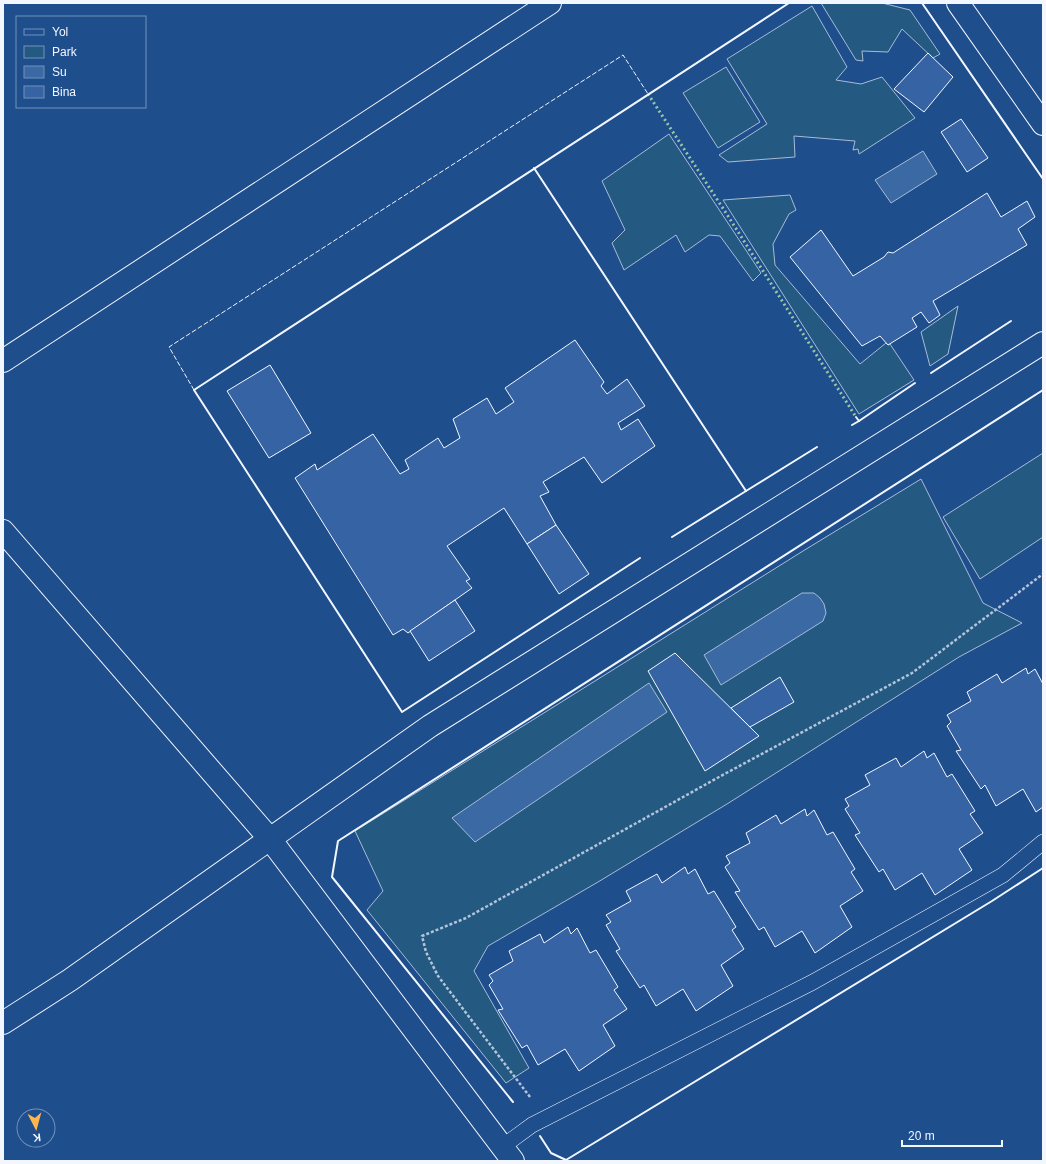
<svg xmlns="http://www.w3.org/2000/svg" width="1046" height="1164" font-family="Helvetica,sans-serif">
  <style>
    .green { fill: #245a82; stroke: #a8bbd7 }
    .water { fill: #3b69a3; stroke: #a8bbd7 }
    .building { fill: #3563a3; stroke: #f2f6ff }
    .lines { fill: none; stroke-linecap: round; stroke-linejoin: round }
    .lane-casing { stroke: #f2f6ff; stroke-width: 16 }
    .street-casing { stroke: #f2f6ff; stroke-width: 24 }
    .secondary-casing { stroke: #f2f6ff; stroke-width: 24 }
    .path { stroke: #b3c4dc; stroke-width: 2.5; stroke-dasharray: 3 2; stroke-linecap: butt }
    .lane { stroke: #1f4e8c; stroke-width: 15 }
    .street { stroke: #1f4e8c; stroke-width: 22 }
    .secondary { stroke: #1f4e8c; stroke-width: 22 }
    .hedge { stroke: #97c8a6; stroke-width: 3; stroke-dasharray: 2 3; stroke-linecap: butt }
    .fence { stroke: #f2f6ff; stroke-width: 1; stroke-dasharray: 5 2; stroke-linecap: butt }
    .wall { stroke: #f2f6ff; stroke-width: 2 }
  </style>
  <rect width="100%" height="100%" fill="#1f4e8c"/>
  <g class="green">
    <path d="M821 3H882L910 10 940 54 933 58 902 29 888 52 862 51 863 61 856 60Z"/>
    <path d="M812 6 847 67 836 80 861 84 882 77 915 118 859 154 858 149 853 150 855 141 794 136 795 157 728 162 719 155 767 124 727 59Z"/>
    <path d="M726 67 760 122 718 148 683 93Z"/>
    <path d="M669 134 761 273 753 281 720 236 709 235 685 252 676 235 624 270 612 243 625 230 602 181Z"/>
    <path d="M790 195 796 210 789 214 773 244 775 265 860 364 886 343 888 345 890 344 914 380 859 414 723 200Z"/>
    <path d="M958 306 948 354 930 366 921 332Z"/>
    <path d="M1043 453V537L980 579 943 517Z"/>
    <path d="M921 479 983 603 1022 623 959 657 727 804 598 882 488 946 474 971 529 1068 506 1083 367 910 383 891 355 831 803 551Z"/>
  </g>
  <g class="water">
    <path d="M923 151 937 174 891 203 875 180Z"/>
    <path d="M802 593H814L820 598 824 604 826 613 823 621 721 685 704 655Z"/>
    <path d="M649 683 667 712 475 842 452 818Z"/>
  </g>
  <g class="building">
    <path d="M928 53 953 77 924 112 894 89Z"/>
    <path d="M961 119 988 158 967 172 941 132Z"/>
    <path d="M987 193 1001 217 1027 201 1035 217 1018 229 1027 245 933 301 940 315 929 323 921 312 912 318 917 327 888 345 880 336 862 346 790 257 821 230 853 276 884 257 888 252 893 253Z"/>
    <path d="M575 340 604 382 601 386 607 394 627 379 645 406 618 423 621 430 638 419 655 446 602 483 584 457 543 482 549 492 540 496 556 525 527 544 504 508 447 546 470 579 466 581 472 588 408 633 403 629 393 635 295 478 315 464 317 470 373 434 400 474 409 469 405 460 438 438 444 448 460 438 453 419 487 398 496 414 514 402 505 388Z"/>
    <path d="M270 365 311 433 269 458 227 391Z"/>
    <path d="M556 525 589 574 559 594 527 544Z"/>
    <path d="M455 600 475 631 429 661 410 631Z"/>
    <path d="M675 653 759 736 705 771 648 671Z"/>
    <path d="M1026 668 1028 674 1035 669 1043 684V807L1036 812 1023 789 996 806 985 785 981 789 956 751 961 750 947 726 951 722 947 715 971 701 967 692 997 674 1002 683Z"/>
    <path d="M780 677 794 702 750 727 731 708Z"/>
    <path d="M924 751 927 758 934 753 947 777 952 774 975 811 970 814 983 833 959 849 972 870 935 895 922 873 895 890 883 869 879 872 855 835 860 833 845 809 849 806 845 799 870 785 865 775 896 758 901 767Z"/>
    <path d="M805 809 807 816 814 810 827 835 833 832 855 869 851 872 863 891 840 906 852 927 815 953 802 931 775 947 764 927 759 930 735 892 740 891 725 867 730 863 726 856 750 843 746 833 776 815 781 824Z"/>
    <path d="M685 867 688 874 695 869 708 894 714 891 736 927 732 930 744 949 721 965 733 986 696 1011 683 989 656 1006 644 985 640 988 616 951 620 949 606 925 611 922 606 915 631 901 626 891 657 874 662 883Z"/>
    <path d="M568 927 571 934 577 928 590 953 596 950 618 987 614 990 627 1009 603 1025 615 1046 579 1071 565 1049 538 1065 527 1045 522 1048 498 1010 503 1009 489 985 493 981 489 975 513 961 509 951 540 934 544 943Z"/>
  </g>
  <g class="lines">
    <defs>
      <path id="lane" d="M502 1147 532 1125 813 982 1003 875 1043 842"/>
      <g id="street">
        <path d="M958 3 1043 124"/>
        <path d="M3 531 270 839 513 1161"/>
        <path d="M3 1023 70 980 430 726 1043 343"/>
      </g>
      <path id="secondary" d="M3 361 550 3"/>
    </defs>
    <use href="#lane" class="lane-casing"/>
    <use href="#street" class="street-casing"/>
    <use href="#secondary" class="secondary-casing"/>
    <path class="path" d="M530 1097 438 976 426 952 422 936 466 918 719 777 912 673 1043 574"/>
    <use href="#lane" class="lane"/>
    <use href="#street" class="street"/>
    <use href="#secondary" class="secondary"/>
    <path class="hedge" d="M648 94 728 216 856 417"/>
    <path class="fence" d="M194 390 169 347 623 55 648 94"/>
    <g class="wall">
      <path d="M922 3 1043 179"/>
      <path d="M534 168 746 491 817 447"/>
      <path d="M931 373 1011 321"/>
      <path d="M856 417 859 421 915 383"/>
      <path d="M852 425 859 421"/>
      <path d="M672 537 746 491"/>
      <path d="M640 558 402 712 194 390 789 3"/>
      <path d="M513 1102 332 877 338 841 1043 390"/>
      <path d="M540 1136 551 1153 566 1160 992 901 1043 868"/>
    </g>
  </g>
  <rect width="1046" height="1164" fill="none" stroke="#f2f6ff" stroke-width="8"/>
  <rect x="16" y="16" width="130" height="92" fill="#1f4e8c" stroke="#7391ba"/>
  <rect x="24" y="29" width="20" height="6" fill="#1f4e8c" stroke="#7391ba"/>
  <text x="52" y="36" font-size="12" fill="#f2f6ff">Yol</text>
  <rect x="24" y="46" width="20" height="12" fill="#245a82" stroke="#7391ba"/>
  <text x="52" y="56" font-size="12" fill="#f2f6ff">Park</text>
  <rect x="24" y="66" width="20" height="12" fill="#3b69a3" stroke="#7391ba"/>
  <text x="52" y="76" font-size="12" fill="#f2f6ff">Su</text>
  <rect x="24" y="86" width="20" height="12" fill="#3563a3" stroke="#7391ba"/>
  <text x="52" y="96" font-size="12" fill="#f2f6ff">Bina</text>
  <g transform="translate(36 1128) rotate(174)"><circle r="19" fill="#1f4e8c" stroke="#7391ba"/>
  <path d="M0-3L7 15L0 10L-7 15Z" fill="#ffb74d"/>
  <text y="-6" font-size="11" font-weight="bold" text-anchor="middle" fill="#f2f6ff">K</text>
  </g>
  <path d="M902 1140v6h100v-6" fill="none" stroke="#f2f6ff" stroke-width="2"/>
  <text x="908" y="1140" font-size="12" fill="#f2f6ff" stroke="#1f4e8c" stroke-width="3" paint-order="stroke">20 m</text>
</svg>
